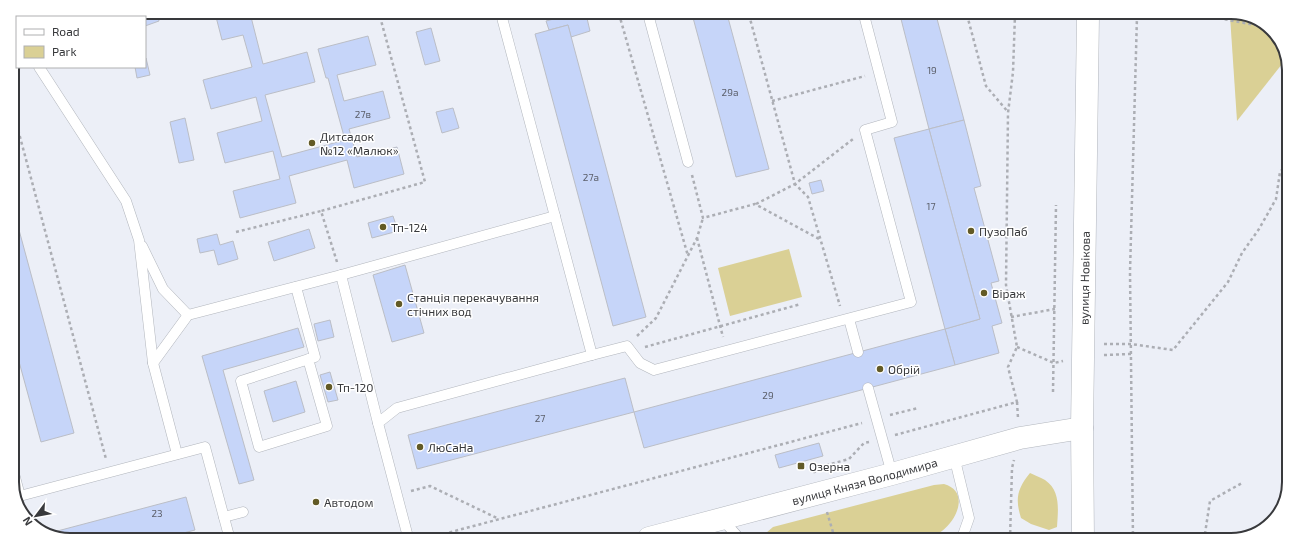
<svg xmlns="http://www.w3.org/2000/svg" width="1301" height="552" font-family="'Exo 2',sans-serif">
  <style>
    .green { fill: #dad095 }
    .building { fill: #c6d5f9; stroke: #bbbec6 }
    .lines { fill: none; stroke-linecap: round; stroke-linejoin: round }
    .lane-casing { stroke: #b2b6bd; stroke-width: 11 }
    .secondary-casing { stroke: #b2b6bd; stroke-width: 23 }
    .path { stroke: #acaeb4; stroke-width: 2.5; stroke-dasharray: 3 3; stroke-linecap: butt }
    .lane { stroke: #fff; stroke-width: 10 }
    .secondary { stroke: #fff; stroke-width: 22 }
    .poi-dot { fill: #625a26; stroke: #fff; stroke-width: 1.5 }
    .labels { text-anchor: middle; dominant-baseline: central; stroke-width: 3; stroke-linejoin: round; paint-order: stroke }
    .number-label { font-size: 10px; fill: #5c606b }
    .poi-label { font-size: 12px; fill: #38393c; stroke: #fff; text-anchor: start }
    .street-label { font-size: 12px; fill: #38393c; stroke: #fff }
    .rim { fill: none; stroke: #38393c; stroke-width: 2 }
  </style>
  <rect width="100%" height="100%" fill="#eceff7"/>
  <g class="green">
    <path d="M1230 16H1253L1279 38 1286 59 1237 121Z"/>
    <path d="M789 249 802 297 730 316 718 268Z"/>
    <path d="M1030 473C1034 475 1040 477 1045 480 1061 491 1058 510 1057 527L1049 530 1031 524 1021 518C1015 499 1017 489 1030 473Z"/>
    <path d="M944 484C969 491 958 519 942 531 935 536 923 537 915 539L766 538V533L773 527 934 485Z"/>
  </g>
  <g class="building">
    <path d="M140 12H157L159 21 145 26V17H140L138 13Z"/>
    <path d="M215 13H250L263 64 307 52 315 82 265 95 282 157 345 140 328 78H326L318 49 368 36 376 65 337 75 344 101 383 91 390 118 349 129 357 157 397 147 404 174 354 188 347 160 289 176 296 203 240 218 233 191 280 179 273 151 225 163 217 133 262 121 256 97 211 109 203 80 252 67 243 35 222 40Z"/>
    <path d="M573 14H586L590 31 571 37 568 25 549 30 546 21Z"/>
    <path d="M692 14H727L769 169 736 177Z"/>
    <path d="M900 15H936L964 120 929 129Z"/>
    <path d="M568 25 646 317 613 326 535 34Z"/>
    <path d="M431 28 440 61 425 65 416 32Z"/>
    <path d="M146 58 150 75 137 78 135 67H145Z"/>
    <path d="M453 108 459 128 442 133 436 112Z"/>
    <path d="M185 118 194 160 179 163 170 122Z"/>
    <path d="M964 120 981 186 974 188 999 281 991 283 1002 323 992 326 999 353 955 365 945 329 980 319 929 129Z"/>
    <path d="M929 129 980 319 945 329 894 138Z"/>
    <path d="M821 180 824 191 812 194 809 183Z"/>
    <path d="M12 204 74 433 41 442 12 336Z"/>
    <path d="M393 216 398 231 372 238 368 223Z"/>
    <path d="M309 229 315 248 274 261 268 242Z"/>
    <path d="M217 234 220 245 233 241 238 259 218 265 214 250 200 253 197 239Z"/>
    <path d="M405 265 424 333 392 342 373 275Z"/>
    <path d="M330 320 334 337 318 341 314 324Z"/>
    <path d="M298 328 304 347 223 370 254 480 239 484 202 356Z"/>
    <path d="M945 329 955 365 644 448 634 412Z"/>
    <path d="M330 372 338 400 328 402 320 375Z"/>
    <path d="M625 378 634 412 417 469 408 435Z"/>
    <path d="M296 381 305 412 273 422 264 391Z"/>
    <path d="M819 443 823 456 779 468 775 455Z"/>
    <path d="M186 497 195 530 172 536H48L46 534Z"/>
  </g>
  <g class="lines">
    <defs>
      <g id="lane">
        <path d="M648 14 688 162"/>
        <path d="M39 67 126 201 139 240 153 363 177 454"/>
        <path d="M142 246 163 289 188 315"/>
        <path d="M296 287 315 357 241 381 259 447 327 426 308 359"/>
        <path d="M849 319 858 352"/>
        <path d="M592 355 627 346 640 363 654 370 911 302 865 130 892 122 864 15"/>
        <path d="M153 363 188 315 341 275"/>
        <path d="M868 388 892 474"/>
        <path d="M378 423 341 275 555 216"/>
        <path d="M954 456 969 518 963 535 957 539"/>
        <path d="M12 466 20 496"/>
        <path d="M16 497 205 447 229 536"/>
        <path d="M224 517 243 512"/>
        <path d="M722 519 739 538"/>
        <path d="M408 537 378 423 397 408 592 355 501 14"/>
      </g>
      <g id="secondary">
        <path id="s1" d="M649 538 892 474 1020 438 1082 428"/>
        <path id="s2" d="M1083 539 1082 428 1088 16"/>
      </g>
    </defs>
    <use href="#lane" class="lane-casing"/>
    <use href="#secondary" class="secondary-casing"/>
    <g class="path">
      <path d="M619 14 688 256"/>
      <path d="M749 15 795 184 808 197 840 306"/>
      <path d="M967 15 986 86 1008 112"/>
      <path d="M1207 16 1266 27"/>
      <path d="M97 17 102 14V12"/>
      <path d="M12 69 17 66"/>
      <path d="M772 101 865 76"/>
      <path d="M12 107 106 459"/>
      <path d="M692 175 703 218 755 204 821 240"/>
      <path d="M756 204 795 184 853 139"/>
      <path d="M236 232 321 211"/>
      <path d="M697 238 723 337"/>
      <path d="M337 262 321 211 425 182 379 13"/>
      <path d="M1011 317 1055 309"/>
      <path d="M637 336 656 318 697 238 703 218"/>
      <path d="M1104 344H1131L1173 350 1228 282 1242 253 1259 229 1276 199 1280 172 1288 163"/>
      <path d="M645 347 801 304"/>
      <path d="M1017 347 1054 363 1063 361"/>
      <path d="M1104 355 1131 354"/>
      <path d="M1053 392 1056 205"/>
      <path d="M1017 402 1018 418"/>
      <path d="M890 415 918 408"/>
      <path d="M895 435 1017 402 1008 367 1017 347 1006 285 1008 113 1013 72 1015 15"/>
      <path d="M815 473 813 469 849 459 864 443 869 442"/>
      <path d="M411 491 430 486 499 519"/>
      <path d="M827 512 835 539"/>
      <path d="M432 537 862 423"/>
      <path d="M1010 539 1012 468 1014 460"/>
      <path d="M1049 539 1054 538"/>
      <path d="M1133 540 1130 272 1137 16"/>
      <path d="M1204 540 1210 501 1242 483"/>
    </g>
    <use href="#lane" class="lane"/>
    <use href="#secondary" class="secondary"/>
  </g>
  <g class="poi-dot">
    <circle cx="312" cy="143" r="4"/>
    <circle cx="383" cy="227" r="4"/>
    <circle cx="971" cy="231" r="4"/>
    <circle cx="984" cy="293" r="4"/>
    <circle cx="399" cy="304" r="4"/>
    <circle cx="880" cy="369" r="4"/>
    <circle cx="329" cy="387" r="4"/>
    <circle cx="420" cy="447" r="4"/>
    <rect x="797" y="462" width="8" height="8" rx="2"/>
    <circle cx="316" cy="502" r="4"/>
  </g>
  <g class="labels">
    <g class="number-label">
      <text x="932" y="70">19</text>
      <text x="730" y="92">29а</text>
      <text x="363" y="114">27в</text>
      <text x="591" y="177">27а</text>
      <text x="931" y="206">17</text>
      <text x="768" y="395">29</text>
      <text x="540" y="418">27</text>
      <text x="157" y="513">23</text>
    </g>
    <g class="poi-label">
      <text x="320" y="136">Дитсадок<tspan x="320" dy="14">№12 «Малюк»</tspan></text>
      <text x="391" y="227">Тп-124</text>
      <text x="979" y="231">ПузоПаб</text>
      <text x="992" y="293">Віраж</text>
      <text x="407" y="297">Станція перекачування<tspan x="407" dy="14">стічних вод</tspan></text>
      <text x="888" y="369">Обрiй</text>
      <text x="337" y="387">Тп-120</text>
      <text x="428" y="447">ЛюСаНа</text>
      <text x="809" y="466">Озерна</text>
      <text x="324" y="502">Автодом</text>
    </g>
    <g class="street-label">
      <text stroke="none"><textPath href="#s2" startOffset="261">вулиця Новікова</textPath></text>
      <text stroke="none"><textPath href="#s1" startOffset="223">вулиця Князя Володимира</textPath></text>
    </g>
  </g>
  <path d="M0 0H1301V552H0ZM70 19H1231A51 51 0 0 1 1282 70V482A51 51 0 0 1 1231 533H70A51 51 0 0 1 19 482V70A51 51 0 0 1 70 19Z" fill="#fff" fill-rule="evenodd"/>
  <path class="rim" d="M70 19H1231A51 51 0 0 1 1282 70V482A51 51 0 0 1 1231 533H70A51 51 0 0 1 19 482V70A51 51 0 0 1 70 19Z"/>
  <rect x="16" y="16" width="130" height="52" fill="#ffffff" stroke="#afb0b1"/>
  <rect x="24" y="29" width="20" height="6" fill="#ffffff" stroke="#afb0b1"/>
  <text x="52" y="36" font-size="12" fill="#38393c">Road</text>
  <rect x="24" y="46" width="20" height="12" fill="#dad095" stroke="#afb0b1"/>
  <text x="52" y="56" font-size="12" fill="#38393c">Park</text>
  <g transform="translate(36 516) rotate(238)" stroke="#ffffff" stroke-width="3" paint-order="stroke">
  <path d="M0-3L7 15L0 10L-7 15Z" fill="#38393c"/>
  <text y="-6" font-size="11" font-weight="bold" text-anchor="middle" fill="#38393c">N</text>
  </g>
</svg>
